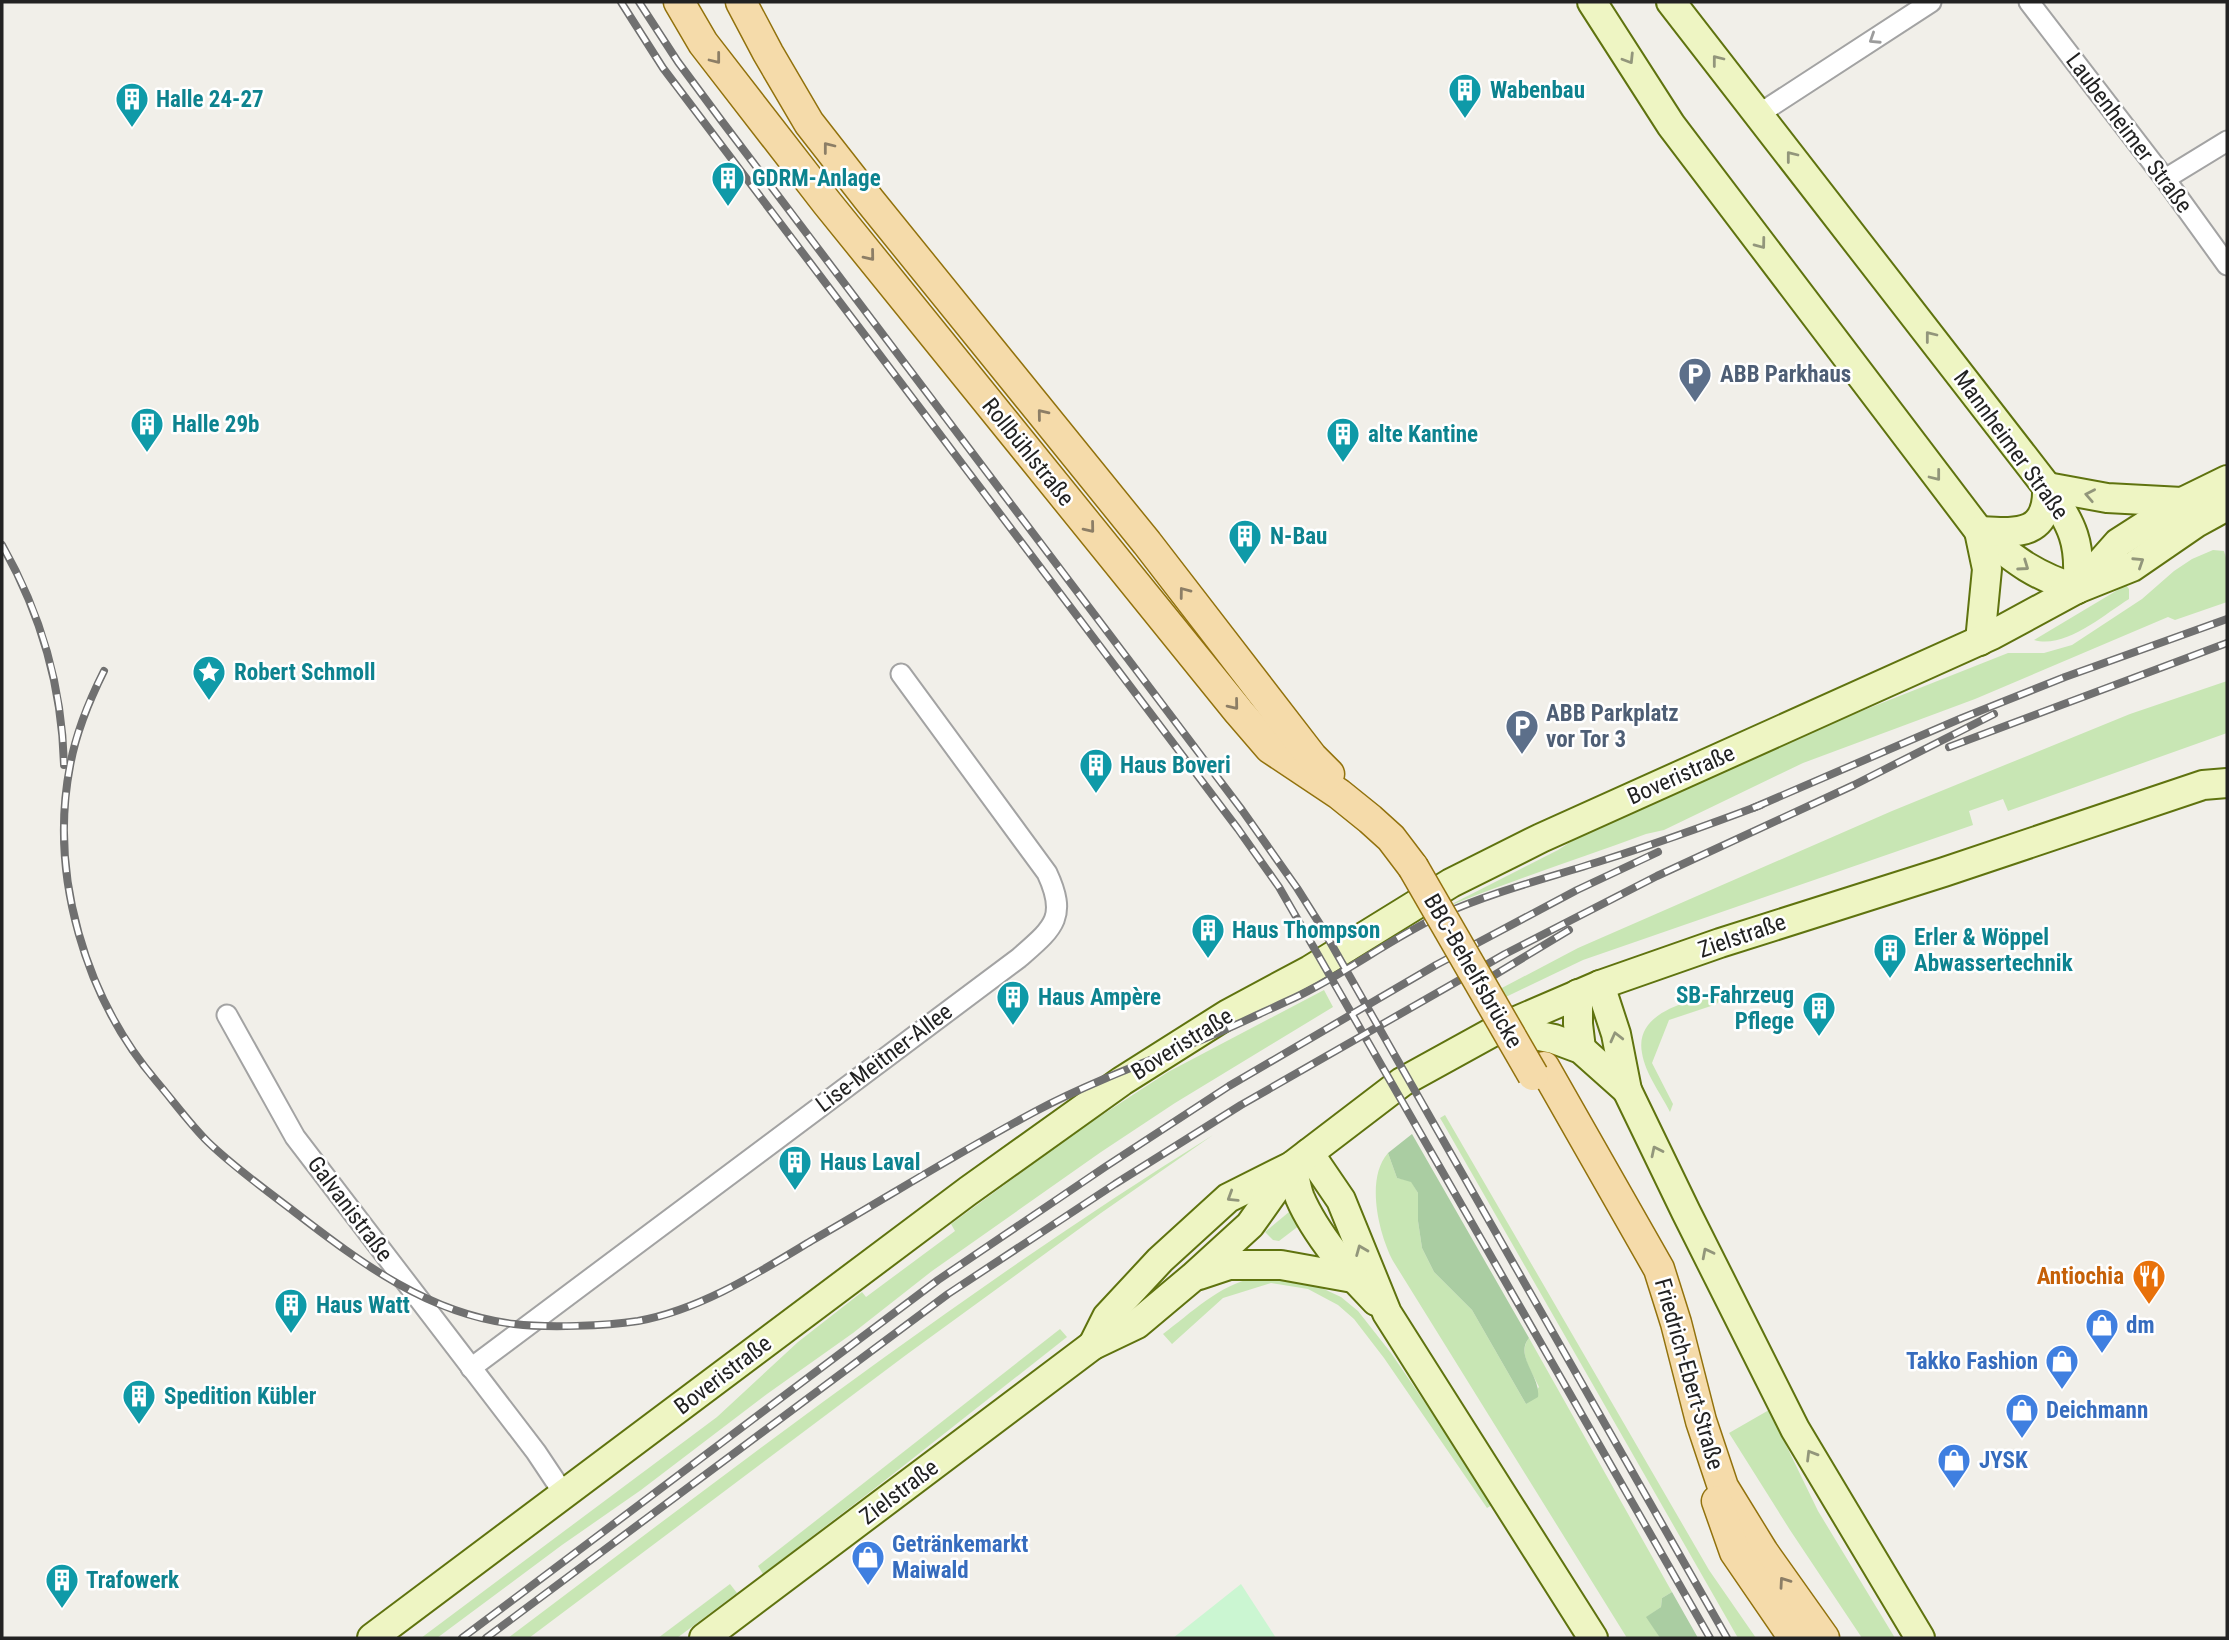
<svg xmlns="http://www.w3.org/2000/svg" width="2229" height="1640" font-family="'Roboto Condensed',sans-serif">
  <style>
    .grass { fill: #c8e6b4 }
    .forest { fill: #aacda2 }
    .park { fill: #cbf6d2 }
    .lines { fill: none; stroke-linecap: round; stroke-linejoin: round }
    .street-casing { stroke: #a3a3a3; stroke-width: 23 }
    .secondary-casing { stroke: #5f730f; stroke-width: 32 }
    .primary-casing { stroke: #92720d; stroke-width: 33 }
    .street { stroke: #fff; stroke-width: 19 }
    .secondary { stroke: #eef5c3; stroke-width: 28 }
    .primary { stroke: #f5dbaa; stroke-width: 30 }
    .rail-casing { stroke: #707070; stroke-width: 8 }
    .rail { stroke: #fff; stroke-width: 5; stroke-dasharray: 16; stroke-linecap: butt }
    .primary-bridge-casing { stroke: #92720d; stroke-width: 33; stroke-linecap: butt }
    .primary-bridge { stroke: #f5dbaa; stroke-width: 30 }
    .oneway { stroke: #9c9c9c }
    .oneway2 { stroke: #8c7e66 }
    .oneway3 { stroke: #92967b }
    .labels { text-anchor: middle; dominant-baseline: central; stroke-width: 5; stroke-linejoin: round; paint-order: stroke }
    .culture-label { font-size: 23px; font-weight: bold; fill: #0d838f; stroke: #fff; text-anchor: start }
    .street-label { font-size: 23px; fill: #222; stroke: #fff }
    .service-label { font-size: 23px; font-weight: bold; fill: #4e5e75; stroke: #fff; text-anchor: start }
    .food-label { font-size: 23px; font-weight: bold; fill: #c56008; stroke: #fff; text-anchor: end }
    .shop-label { font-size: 23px; font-weight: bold; fill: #366cbe; stroke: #fff; text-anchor: start }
  </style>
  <rect width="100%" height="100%" fill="#f1efe9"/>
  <g class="grass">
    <path d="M2213 550 2224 551 2227 561V602L2175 620 2168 617 1975 699 1803 763 1664 830 1646 834C1579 859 1509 881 1442 909L1558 850 1600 823 1791 739 2008 653H2044L2072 645 2142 599 2174 571 2192 559Z"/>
    <path d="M2126 585 2129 589V599C2103 615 2066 649 2034 640Z"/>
    <path d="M2227 681V733L2008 811 2003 799 1969 811 1973 825 1583 960 1485 1007 1481 999 1578 948 1892 811 2130 714Z"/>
    <path d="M1324 990 1333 1007 1175 1103 1101 1152 932 1271 853 1333 767 1394 641 1490 562 1545 437 1638H421L717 1417 798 1342 862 1292 866 1297 955 1231 951 1224 1085 1126 1168 1072Z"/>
    <path d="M1719 991 1720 999 1717 1004 1669 1020 1652 1063 1673 1104 1670 1112C1661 1094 1645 1073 1642 1053 1634 1011 1690 1002 1719 991Z"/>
    <path d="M1445 1115 1709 1570 1756 1638H1738L1443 1123 1440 1118Z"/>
    <path d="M1213 1135 1101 1213 906 1355 529 1638H508C739 1464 967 1288 1213 1135Z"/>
    <path d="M1388 1153 1397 1178 1411 1181 1418 1193V1221L1422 1248 1434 1272 1472 1310 1526 1404 1539 1387C1532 1372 1517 1353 1529 1338L1672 1592 1662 1598 1661 1607 1647 1617 1660 1638H1627L1393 1261C1379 1234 1365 1179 1388 1153Z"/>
    <path d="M1289 1212 1300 1225 1279 1241 1273 1240 1265 1232Z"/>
    <path d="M1288 1277 1313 1284 1341 1297 1358 1311 1391 1353 1494 1504 1487 1508 1384 1358 1354 1319 1338 1305 1308 1289 1271 1283 1223 1298 1172 1344 1163 1334C1191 1313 1219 1285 1254 1278 1265 1276 1277 1277 1288 1277Z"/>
    <path d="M1060 1329 1067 1337 874 1489 763 1574 758 1566Z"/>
    <path d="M1769 1410 1818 1511 1895 1638H1862L1790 1530 1729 1433Z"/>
    <path d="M730 1584 737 1593 677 1638H658Z"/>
  </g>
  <g class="forest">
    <path d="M1412 1134 1529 1338C1514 1356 1541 1376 1538 1397L1526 1404 1472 1310 1434 1272 1422 1248 1418 1221V1193L1411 1182 1397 1178 1388 1153Z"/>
    <path d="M1672 1592 1698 1638H1660L1646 1617 1661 1607 1662 1598Z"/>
  </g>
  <path class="park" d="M1241 1584 1276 1638H1173Z"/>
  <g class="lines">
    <defs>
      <g id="street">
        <path d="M2029 2 2165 179 2227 265"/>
        <path d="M1759 114 1931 2"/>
        <path d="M2165 179 2227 141"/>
        <path d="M227 1015 295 1137 536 1452 564 1494"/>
        <path d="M471 1368 1019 958C1053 928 1068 918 1047 873L901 674"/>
      </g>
      <g id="secondary">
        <path d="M1592 2 1671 125 1979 531C2014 559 2032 575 2077 589"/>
        <path d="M1671 2 2047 487C2072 526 2082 541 2077 589"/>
        <path d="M2047 487 2107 498 2182 502"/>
        <path d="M1979 531 1987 569 1980 641"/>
        <path d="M1979 531C2016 533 2049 537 2047 487"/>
        <path d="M2079 587 2118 543 2182 502 2227 480"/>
        <path d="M1600 985 1616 1034 1627 1090 1686 1212 1795 1429 1920 1638"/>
        <path d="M1578 994V1024L1581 1049"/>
        <path d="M1500 1028 1554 1039 1581 1049 1627 1090"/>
        <path d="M1309 1153 1341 1200 1387 1313 1593 1638"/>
        <path d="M1292 1166C1295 1176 1296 1188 1300 1198 1315 1233 1350 1275 1376 1301"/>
        <path d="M1199 1275 1229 1265H1281L1353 1278"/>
        <path d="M1093 1345 1107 1317 1160 1260 1228 1198 1292 1166 1402 1082 1500 1028 1600 985 1720 943 1944 872 2203 785 2227 783"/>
        <path d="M372 1638 968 1191 1122 1081 1228 1014 1310 970 1451 883 1541 838 1992 635 2077 589 2132 567 2196 523 2227 506"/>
        <path d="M704 1638 1093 1345 1137 1324 1193 1277 1250 1225 1289 1170"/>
      </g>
      <g id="primary">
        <path d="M679 2 703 43 827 203 1239 712 1270 748 1339 794 1370 819 1391 838 1413 867"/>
        <path d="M741 2 768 53 809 123 870 201 1147 543 1312 757 1329 774"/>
        <path d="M1544 1067 1659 1269 1676 1323 1701 1421 1723 1487 1763 1552 1824 1638"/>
        <path d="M1717 1501 1735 1552 1794 1638"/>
      </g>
    </defs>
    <use href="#street" class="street-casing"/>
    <use href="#secondary" class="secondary-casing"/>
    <use href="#primary" class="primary-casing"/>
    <use href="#street" class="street"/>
    <use href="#secondary" class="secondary"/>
    <use href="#primary" class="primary"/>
    <defs>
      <g id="rail">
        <path d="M621 2 663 68 1238 829 1279 887 1710 1638"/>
        <path d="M639 2 678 62 721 120 1242 810 1297 888 1321 926 1727 1638"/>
        <path d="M2 545C41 614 62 685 64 765"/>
        <path d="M104 671C89 701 76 732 70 766 49 875 85 998 157 1082 174 1102 190 1124 208 1142 235 1168 266 1190 296 1213 361 1263 429 1314 514 1324 547 1328 605 1326 638 1321 700 1310 758 1273 811 1241 886 1198 959 1152 1036 1111 1089 1083 1146 1062 1201 1040 1233 1027 1263 1012 1294 998 1345 974 1390 939 1441 915 1492 892 1548 878 1601 861 1655 844 1708 825 1761 805"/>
        <path d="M1949 747 2227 643"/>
        <path d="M1753 808 1962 718 2065 677 2227 619"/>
        <path d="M1473 988 1569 930"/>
        <path d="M462 1638 938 1280 1105 1167 1229 1086 1436 965 1577 890 1658 852"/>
        <path d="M486 1638 948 1294 1115 1184 1241 1105 1505 954 1657 876 1854 785 1994 714"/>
      </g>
    </defs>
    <use href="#rail" class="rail-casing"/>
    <use href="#rail" class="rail"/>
    <defs>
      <path id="primary-bridge" d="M1413 867 1533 1075"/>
    </defs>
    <use href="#primary-bridge" class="primary-bridge-casing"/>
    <use href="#primary-bridge" class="primary-bridge"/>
  </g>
  <defs><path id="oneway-chevron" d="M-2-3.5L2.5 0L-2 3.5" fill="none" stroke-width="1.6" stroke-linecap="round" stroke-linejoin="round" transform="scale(1.75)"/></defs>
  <use class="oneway" href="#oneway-chevron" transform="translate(1874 39) rotate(147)"/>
  <g class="oneway2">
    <use href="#oneway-chevron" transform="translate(716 59) rotate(52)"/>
    <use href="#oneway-chevron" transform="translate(828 147) rotate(-128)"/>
    <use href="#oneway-chevron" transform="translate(870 256) rotate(51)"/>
    <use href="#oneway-chevron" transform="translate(1042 414) rotate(-129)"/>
    <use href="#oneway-chevron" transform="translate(1090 528) rotate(51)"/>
    <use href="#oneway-chevron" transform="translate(1184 592) rotate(-127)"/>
    <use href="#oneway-chevron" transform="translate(1234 705) rotate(51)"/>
    <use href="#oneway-chevron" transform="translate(1784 1582) rotate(-125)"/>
  </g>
  <g class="oneway3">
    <use href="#oneway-chevron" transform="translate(1629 59) rotate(58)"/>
    <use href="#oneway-chevron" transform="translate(1717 60) rotate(-128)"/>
    <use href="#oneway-chevron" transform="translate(1791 156) rotate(-128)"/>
    <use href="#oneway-chevron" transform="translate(1761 244) rotate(53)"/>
    <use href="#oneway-chevron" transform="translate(1930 336) rotate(-128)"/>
    <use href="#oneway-chevron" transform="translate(1936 476) rotate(52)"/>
    <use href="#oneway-chevron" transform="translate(2090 495) rotate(-169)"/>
    <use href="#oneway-chevron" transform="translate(2139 562) rotate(-33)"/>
    <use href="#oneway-chevron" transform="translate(2024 566) rotate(35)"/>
    <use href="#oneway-chevron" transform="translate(1616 1037) rotate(-104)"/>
    <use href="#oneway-chevron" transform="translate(1656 1151) rotate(-116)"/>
    <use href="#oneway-chevron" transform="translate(1232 1197) rotate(148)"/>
    <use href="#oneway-chevron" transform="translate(1361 1250) rotate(-112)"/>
    <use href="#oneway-chevron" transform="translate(1707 1253) rotate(-117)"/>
    <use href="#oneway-chevron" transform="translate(1811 1455) rotate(-121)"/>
  </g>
  <defs>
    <symbol id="building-pin" viewBox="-11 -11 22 30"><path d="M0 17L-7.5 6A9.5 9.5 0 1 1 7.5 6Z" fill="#0f9aa8" stroke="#fff"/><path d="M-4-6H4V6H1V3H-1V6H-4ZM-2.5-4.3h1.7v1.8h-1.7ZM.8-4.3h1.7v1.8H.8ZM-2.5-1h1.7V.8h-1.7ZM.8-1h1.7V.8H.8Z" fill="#fff"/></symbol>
    <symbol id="parking-pin" viewBox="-11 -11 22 30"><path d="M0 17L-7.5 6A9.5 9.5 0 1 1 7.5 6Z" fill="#5c6f8a" stroke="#fff"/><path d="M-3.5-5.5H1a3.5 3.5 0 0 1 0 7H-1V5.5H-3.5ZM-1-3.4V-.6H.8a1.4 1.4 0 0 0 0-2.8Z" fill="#fff"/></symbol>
    <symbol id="sight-pin" viewBox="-11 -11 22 30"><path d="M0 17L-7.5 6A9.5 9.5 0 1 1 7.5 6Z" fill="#0f9aa8" stroke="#fff"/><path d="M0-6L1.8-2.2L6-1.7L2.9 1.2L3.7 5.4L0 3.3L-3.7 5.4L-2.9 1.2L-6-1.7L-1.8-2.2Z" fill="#fff"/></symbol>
    <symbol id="restaurant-pin" viewBox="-11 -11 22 30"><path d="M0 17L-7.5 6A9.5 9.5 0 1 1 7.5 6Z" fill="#e8710a" stroke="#fff"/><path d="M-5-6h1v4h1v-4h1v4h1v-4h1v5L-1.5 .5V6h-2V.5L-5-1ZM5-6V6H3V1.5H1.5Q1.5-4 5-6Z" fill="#fff"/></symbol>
    <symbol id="shop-pin" viewBox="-11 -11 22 30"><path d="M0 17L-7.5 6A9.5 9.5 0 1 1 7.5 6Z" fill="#3f7fe0" stroke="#fff"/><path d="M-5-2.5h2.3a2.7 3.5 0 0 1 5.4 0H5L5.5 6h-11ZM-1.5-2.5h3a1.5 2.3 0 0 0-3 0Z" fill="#fff"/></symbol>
  </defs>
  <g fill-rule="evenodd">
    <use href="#building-pin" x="1446" y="71" width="38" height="52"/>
    <use href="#building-pin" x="113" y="80" width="38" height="52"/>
    <use href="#building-pin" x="709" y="159" width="38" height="52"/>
    <use href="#parking-pin" x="1676" y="355" width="38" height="52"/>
    <use href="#building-pin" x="128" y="405" width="38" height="52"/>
    <use href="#building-pin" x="1324" y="415" width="38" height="52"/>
    <use href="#building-pin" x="1226" y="517" width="38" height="52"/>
    <use href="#sight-pin" x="190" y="653" width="38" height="52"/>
    <use href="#parking-pin" x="1503" y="707" width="38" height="52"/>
    <use href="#building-pin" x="1077" y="746" width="38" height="52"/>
    <use href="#building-pin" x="1189" y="911" width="38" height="52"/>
    <use href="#building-pin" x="1871" y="931" width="38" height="52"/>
    <use href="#building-pin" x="994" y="978" width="38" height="52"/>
    <use href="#building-pin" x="1800" y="989" width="38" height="52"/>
    <use href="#building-pin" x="776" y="1143" width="38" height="52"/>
    <use href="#restaurant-pin" x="2130" y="1257" width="38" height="52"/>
    <use href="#building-pin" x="272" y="1286" width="38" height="52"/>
    <use href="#shop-pin" x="2083" y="1306" width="38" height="52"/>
    <use href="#shop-pin" x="2043" y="1342" width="38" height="52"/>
    <use href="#building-pin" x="120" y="1377" width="38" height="52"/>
    <use href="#shop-pin" x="2003" y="1391" width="38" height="52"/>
    <use href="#shop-pin" x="1935" y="1441" width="38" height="52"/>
    <use href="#shop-pin" x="849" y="1538" width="38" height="52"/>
    <use href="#building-pin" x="43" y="1561" width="38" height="52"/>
  </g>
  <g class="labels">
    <g class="culture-label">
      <text x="1490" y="90">Wabenbau</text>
      <text x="156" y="99">Halle 24-27</text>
      <text x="752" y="178">GDRM-Anlage</text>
      <text x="172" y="424">Halle 29b</text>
      <text x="1368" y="434">alte Kantine</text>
      <text x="1270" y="536">N-Bau</text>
      <text x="234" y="672">Robert Schmoll</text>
      <text x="1120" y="765">Haus Boveri</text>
      <text x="1232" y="930">Haus Thompson</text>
      <text x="1914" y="937">Erler &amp; Wöppel<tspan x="1914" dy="26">Abwassertechnik</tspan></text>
      <text x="1794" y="995" text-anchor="end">SB-Fahrzeug<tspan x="1794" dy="26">Pflege</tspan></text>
      <text x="1038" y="997">Haus Ampère</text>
      <text x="820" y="1162">Haus Laval</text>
      <text x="316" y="1305">Haus Watt</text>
      <text x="164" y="1396">Spedition Kübler</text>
      <text x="86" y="1580">Trafowerk</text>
    </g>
    <g class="street-label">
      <text transform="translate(2129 133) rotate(53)">Laubenheimer Straße</text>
      <text transform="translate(2011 445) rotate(54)">Mannheimer Straße</text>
      <text transform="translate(1028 452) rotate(51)">Rollbühlstraße</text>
      <text transform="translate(1681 775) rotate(-24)">Boveristraße</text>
      <text transform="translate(1742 936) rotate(-19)">Zielstraße</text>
      <text transform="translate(1473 971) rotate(60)">BBC-Behelfsbrücke</text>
      <text transform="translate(1182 1044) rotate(-32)">Boveristraße</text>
      <text transform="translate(884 1058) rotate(-37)">Lise-Meitner-Allee</text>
      <text transform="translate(350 1209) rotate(53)">Galvanistraße</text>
      <text transform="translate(1689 1374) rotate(74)">Friedrich-Ebert-Straße</text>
      <text transform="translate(723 1375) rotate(-37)">Boveristraße</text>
      <text transform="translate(899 1492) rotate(-37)">Zielstraße</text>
    </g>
    <g class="service-label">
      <text x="1720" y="374">ABB Parkhaus</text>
      <text x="1546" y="713">ABB Parkplatz<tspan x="1546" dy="26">vor Tor 3</tspan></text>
    </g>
    <g class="food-label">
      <text x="2124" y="1276">Antiochia</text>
    </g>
    <g class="shop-label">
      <text x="2126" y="1325">dm</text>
      <text x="2038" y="1361" text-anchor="end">Takko Fashion</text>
      <text x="2046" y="1410">Deichmann</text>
      <text x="1979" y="1460">JYSK</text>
      <text x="892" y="1544">Getränkemarkt<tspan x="892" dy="26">Maiwald</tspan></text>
    </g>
  </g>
  <rect width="2229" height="1640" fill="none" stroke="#222222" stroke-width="7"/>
</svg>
